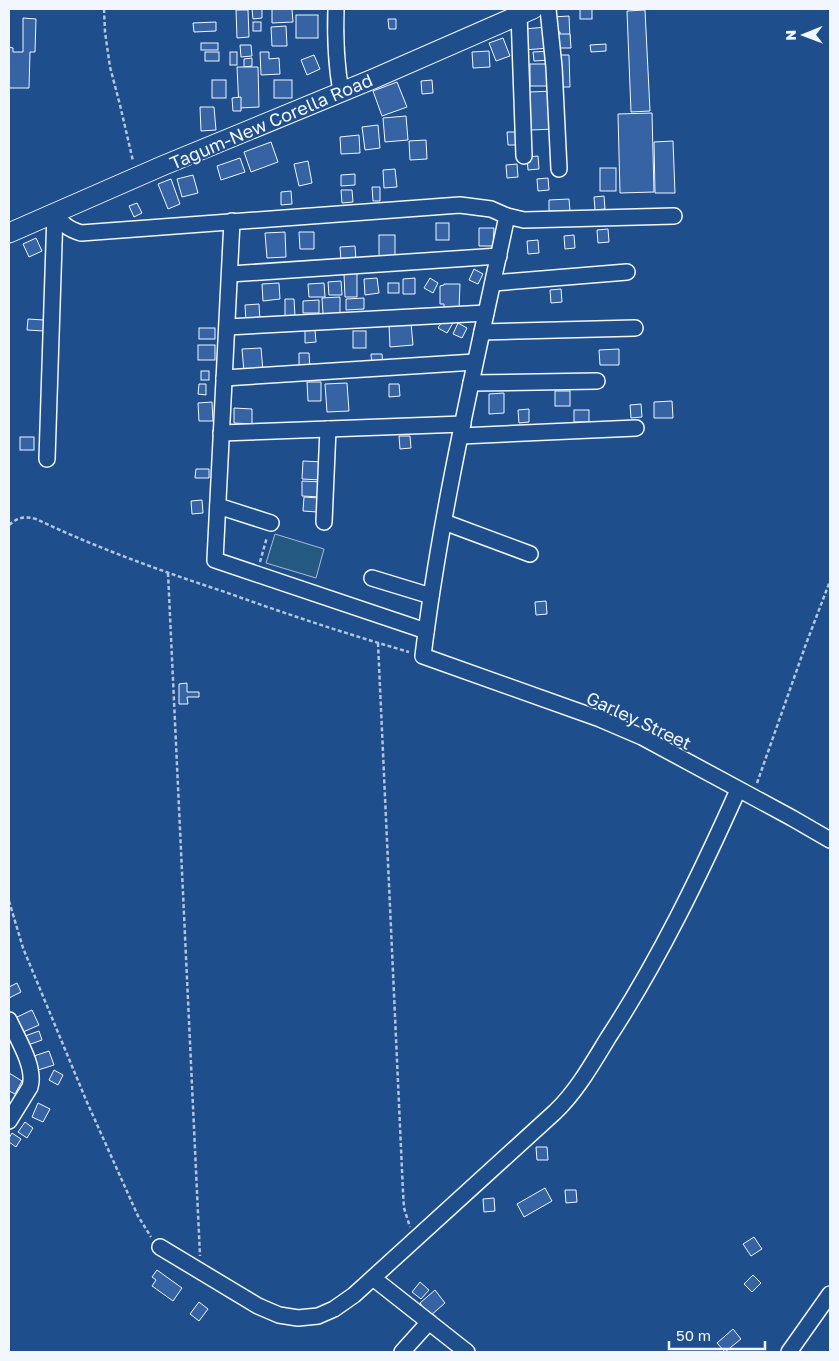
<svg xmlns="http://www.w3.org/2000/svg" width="839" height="1361" font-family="'Golos Text',sans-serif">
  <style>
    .green { fill: #245a82; stroke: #a8bbd7 }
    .building { fill: #3563a3; stroke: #f2f6ff }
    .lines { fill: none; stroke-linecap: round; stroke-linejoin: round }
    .minor-casing { stroke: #f2f6ff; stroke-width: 18 }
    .major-casing { stroke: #f2f6ff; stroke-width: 21 }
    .path { stroke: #b3c4dc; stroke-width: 2.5; stroke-dasharray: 4 2.5; stroke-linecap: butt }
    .minor { stroke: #1f4e8c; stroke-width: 15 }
    .major { stroke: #1f4e8c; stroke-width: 19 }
    .labels { text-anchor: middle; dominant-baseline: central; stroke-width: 4; stroke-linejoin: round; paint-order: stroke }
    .street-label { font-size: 18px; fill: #f2f6ff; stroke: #1f4e8c }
  </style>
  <rect width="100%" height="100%" fill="#1f4e8c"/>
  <path class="green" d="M275 534 324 549 316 578 266 563Z"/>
  <g class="building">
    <path d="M252 9H262V18L253 19Z"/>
    <path d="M272 9H292L293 22 272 23Z"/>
    <rect x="580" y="9" width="12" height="10"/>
    <path d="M236 10H248L249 37 237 38Z"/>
    <path d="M645 10 650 111 631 112 627 11Z"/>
    <rect x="296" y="15" width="22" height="23"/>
    <path d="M569 16 570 38H560V32H553V17Z"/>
    <path d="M23 18 36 19 35 52H30L29 88H9V47L13 48V52H23Z"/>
    <path d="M388 19H396V29H389Z"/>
    <path d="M216 22V31L194 32 193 23Z"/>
    <rect x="253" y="22" width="8" height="9"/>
    <path d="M286 26 287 46H272L271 27Z"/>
    <path d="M548 27 549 48 524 50 523 29Z"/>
    <path d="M554 34H570L571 48H554Z"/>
    <path d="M503 38 510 56 496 61 489 43Z"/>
    <rect x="201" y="43" width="17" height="7"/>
    <path d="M606 44V51L591 52 590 45Z"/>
    <path d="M240 45H251L252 56 241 57Z"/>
    <path d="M489 51 490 67 473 68 472 52Z"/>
    <path d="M551 51V60L534 61 533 52Z"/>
    <rect x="205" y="52" width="14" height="9"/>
    <rect x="230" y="52" width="7" height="13"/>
    <path d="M260 52H269V59L279 58 280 74 261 75Z"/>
    <path d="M314 55 320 69 307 75 301 60Z"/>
    <path d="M555 55H569L570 87H555Z"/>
    <path d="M252 58V66L244 67V59Z"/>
    <rect x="530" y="64" width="22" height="22"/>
    <path d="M237 67H258L259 107 239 108Z"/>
    <rect x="212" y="80" width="14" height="18"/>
    <rect x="274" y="80" width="18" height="18"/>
    <path d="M432 80 433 93 422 94 421 81Z"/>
    <path d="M397 82 407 107 382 116 373 91Z"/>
    <path d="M553 91 555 129 531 130 530 92Z"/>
    <path d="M241 97V111H233L232 98Z"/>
    <path d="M200 107H214L216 130 201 131Z"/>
    <path d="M652 113 654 192 620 193 618 114Z"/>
    <path d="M406 116 408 140 385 142 383 118Z"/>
    <path d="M378 125 380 148 365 150 362 127Z"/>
    <path d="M507 132H518L519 145H508Z"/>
    <path d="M359 135 360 153 341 154 340 137Z"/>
    <path d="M426 140 427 159 410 160 409 141Z"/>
    <path d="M673 141 675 193H655L654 142Z"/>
    <path d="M271 142 278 162 251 172 244 152Z"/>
    <path d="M538 156 539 169 528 170 527 157Z"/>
    <path d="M240 158 245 172 221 180 217 166Z"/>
    <path d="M308 161 312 183 299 186 294 164Z"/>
    <path d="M517 164 518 177 507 178 506 165Z"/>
    <rect x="600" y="168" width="16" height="23"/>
    <path d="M395 169 397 187 384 188 383 170Z"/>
    <path d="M355 174V185L341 186V175Z"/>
    <path d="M193 175 198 193 182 197 177 179Z"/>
    <path d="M548 178 549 190 538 191 537 179Z"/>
    <path d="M171 179 180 204 168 209 158 184Z"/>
    <path d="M372 187H380V201H373Z"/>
    <path d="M341 190H352L353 202 342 203Z"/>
    <path d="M291 191 292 204 281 205V192Z"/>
    <path d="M604 196 605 209 595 210 594 197Z"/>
    <path d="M569 199 570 211H549V200Z"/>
    <path d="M137 203 142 213 134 217 129 206Z"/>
    <rect x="436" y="223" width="13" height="17"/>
    <path d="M479 228H494L493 246H479Z"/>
    <path d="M608 229 609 242 598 243 597 230Z"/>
    <path d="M285 232 286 257 267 258 265 233Z"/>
    <path d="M299 232H314V249H300Z"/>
    <rect x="379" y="235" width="16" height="25"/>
    <path d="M574 235 575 248 565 249 564 236Z"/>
    <path d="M36 238 42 251 29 257 23 244Z"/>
    <path d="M538 240 539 253 528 254 527 241Z"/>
    <path d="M355 246 356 260 341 261 340 247Z"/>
    <path d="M474 269 483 274 478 284 469 280Z"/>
    <path d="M357 273V297H345L344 274Z"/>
    <path d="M377 278 379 293 365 295 364 279Z"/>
    <path d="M415 278V294H403V279Z"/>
    <path d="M430 278 438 283 433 293 424 288Z"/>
    <path d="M341 281 342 295H329L328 282Z"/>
    <path d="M279 283 280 299 263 301 262 284Z"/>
    <path d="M324 283 325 297H309L308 284Z"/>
    <rect x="388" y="283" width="11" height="10"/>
    <path d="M444 284H460L459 309 444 308V304H440V286L444 285Z"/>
    <path d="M561 289 562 302 551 303 550 290Z"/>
    <path d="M340 297V314H323L322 298Z"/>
    <path d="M364 298V309L346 310V299Z"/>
    <path d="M285 299H294L295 316H285Z"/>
    <path d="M319 300V313H303V301Z"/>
    <path d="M259 304 260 321H246L245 305Z"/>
    <path d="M444 318 453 323 447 333 438 328Z"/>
    <path d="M28 319 44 320V331L27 330Z"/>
    <path d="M411 323 413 345 390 347 389 324Z"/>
    <path d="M458 323 467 328 462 338 453 334Z"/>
    <rect x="199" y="328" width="16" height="11"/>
    <path d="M305 330H315L316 342 305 343Z"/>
    <rect x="353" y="331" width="13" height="17"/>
    <rect x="198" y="345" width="17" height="15"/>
    <path d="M261 348 263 371 244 372 242 349Z"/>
    <path d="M619 349V365H600L599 350Z"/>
    <path d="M299 353H309L310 368H299Z"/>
    <path d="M371 354H382L383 366 372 367Z"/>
    <rect x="201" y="371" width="8" height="9"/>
    <path d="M307 382H321V401H308Z"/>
    <path d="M347 383 349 411 327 412 325 384Z"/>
    <path d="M199 384H206V395L198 394Z"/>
    <path d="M389 384H399L400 396 389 397Z"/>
    <rect x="555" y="391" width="15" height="15"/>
    <path d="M504 393V413L489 414V394Z"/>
    <path d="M672 401 673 418H654V402Z"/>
    <path d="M212 402 213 421H199L198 403Z"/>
    <path d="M641 404 642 417 631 418 630 405Z"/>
    <path d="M234 408 252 409V424L234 423Z"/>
    <path d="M529 409V422L519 423 518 410Z"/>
    <rect x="574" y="410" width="15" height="12"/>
    <path d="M399 436H410L411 448 400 449Z"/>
    <rect x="20" y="437" width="14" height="13"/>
    <path d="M303 461 322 462 321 480 302 479Z"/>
    <path d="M196 469H209V478H195Z"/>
    <path d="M302 481 322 482 321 497 302 496Z"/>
    <path d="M304 497 319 498 318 512 303 511Z"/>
    <path d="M202 500 203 513 192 514 191 501Z"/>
    <path d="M546 601 547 614 536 615 535 602Z"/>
    <path d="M187 683V692H199V697H187L188 704H179V684Z"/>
    <path d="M17 983 21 992 9 998V987Z"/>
    <path d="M32 1010 39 1025 21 1033 15 1018Z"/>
    <path d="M39 1031 42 1040 28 1045 25 1036Z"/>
    <path d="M49 1051 54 1065 38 1070 34 1056Z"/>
    <path d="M54 1070 63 1075 58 1085 49 1080Z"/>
    <path d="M9 1073 22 1081 15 1094 9 1091Z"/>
    <path d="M38 1103 50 1109 43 1122 32 1117Z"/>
    <path d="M25 1122 33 1128 27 1138 18 1132Z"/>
    <path d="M12 1133 21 1139 16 1147 9 1142V1138Z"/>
    <path d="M536 1147H547L548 1160H537Z"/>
    <path d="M545 1188 552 1201 524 1217 517 1204Z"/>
    <path d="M565 1190H576L577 1202 566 1203Z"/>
    <path d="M494 1198 495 1211 484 1212 483 1199Z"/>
    <path d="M754 1237 762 1249 751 1256 743 1244Z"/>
    <path d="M157 1270 182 1288 173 1301 152 1286 156 1280 152 1277Z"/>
    <path d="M753 1275 761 1283 752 1292 744 1284Z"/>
    <path d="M420 1282 429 1290 421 1299 412 1292Z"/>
    <path d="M435 1290 445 1303 430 1316 420 1303Z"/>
    <path d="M199 1302 208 1309 199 1321 190 1314Z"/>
    <path d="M733 1329 741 1339 725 1352 717 1343Z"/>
  </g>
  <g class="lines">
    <defs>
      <g id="minor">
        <path d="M336 9C335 37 336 64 341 92"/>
        <path d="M548 9 554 67 559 169"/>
        <path d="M519 14 524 156"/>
        <path d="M55 213C62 224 68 229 81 233L460 205 491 209 507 216 524 220 674 216"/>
        <path d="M507 216C476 362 441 508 423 656L600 719 642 737 792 818 830 840"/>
        <path d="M232 221 215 560 426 631"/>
        <path d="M230 274 499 256"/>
        <path d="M493 283 627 272"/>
        <path d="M227 327 486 313"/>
        <path d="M482 332 635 328"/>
        <path d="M224 378 475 362"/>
        <path d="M471 383 597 381"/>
        <path d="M221 433 463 424"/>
        <path d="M461 436 636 428"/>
        <path d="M47 459 55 213"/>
        <path d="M218 506 271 523"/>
        <path d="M324 522 328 429"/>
        <path d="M444 522 530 554"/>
        <path d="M372 578 431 596"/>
        <path d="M9 1020C17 1038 36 1067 30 1087L9 1121"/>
        <path d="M160 1247 258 1306 279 1315 298 1318 318 1316 334 1309 354 1295 555 1112C577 1091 592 1064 608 1038 659 960 700 875 738 790"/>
        <path d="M373 1278 467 1352"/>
        <path d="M402 1352 429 1322"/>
        <path d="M789 1352 830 1294"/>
      </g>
      <path id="major" d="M9 233 162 166 373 79 533 9"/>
    </defs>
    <use href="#minor" class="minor-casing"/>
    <use href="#major" class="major-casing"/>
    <g class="path">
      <path d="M104 9 105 32 110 67 120 105 133 161"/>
      <path d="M9 525C18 517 26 516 36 519 97 548 161 571 225 592 286 614 347 634 409 652"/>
      <path d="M260 562 267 537"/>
      <path d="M168 573 200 1256"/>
      <path d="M378 643 403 1192 404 1208 410 1227"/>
      <path d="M757 783 806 644 830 581"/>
      <path d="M9 901 23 948 86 1100 138 1216 151 1237"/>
    </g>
    <use href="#minor" class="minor"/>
    <use href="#major" class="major"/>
  </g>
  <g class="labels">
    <g class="street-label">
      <text transform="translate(271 121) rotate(-23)">Tagum-New Corella Road</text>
      <text transform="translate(639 720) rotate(25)">Garley Street</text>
    </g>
  </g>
  <rect width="839" height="1361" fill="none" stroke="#f2f6ff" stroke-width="20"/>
  <g transform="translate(804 35) rotate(269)" stroke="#1f4e8c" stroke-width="4" paint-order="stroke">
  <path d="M0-4L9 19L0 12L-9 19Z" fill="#f2f6ff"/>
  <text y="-8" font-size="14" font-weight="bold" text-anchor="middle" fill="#f2f6ff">N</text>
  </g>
  <path d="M669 1341v8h96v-8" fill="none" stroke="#f2f6ff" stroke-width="2.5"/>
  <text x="676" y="1341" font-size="15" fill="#f2f6ff" stroke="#1f4e8c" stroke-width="4" paint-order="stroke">50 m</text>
</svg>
